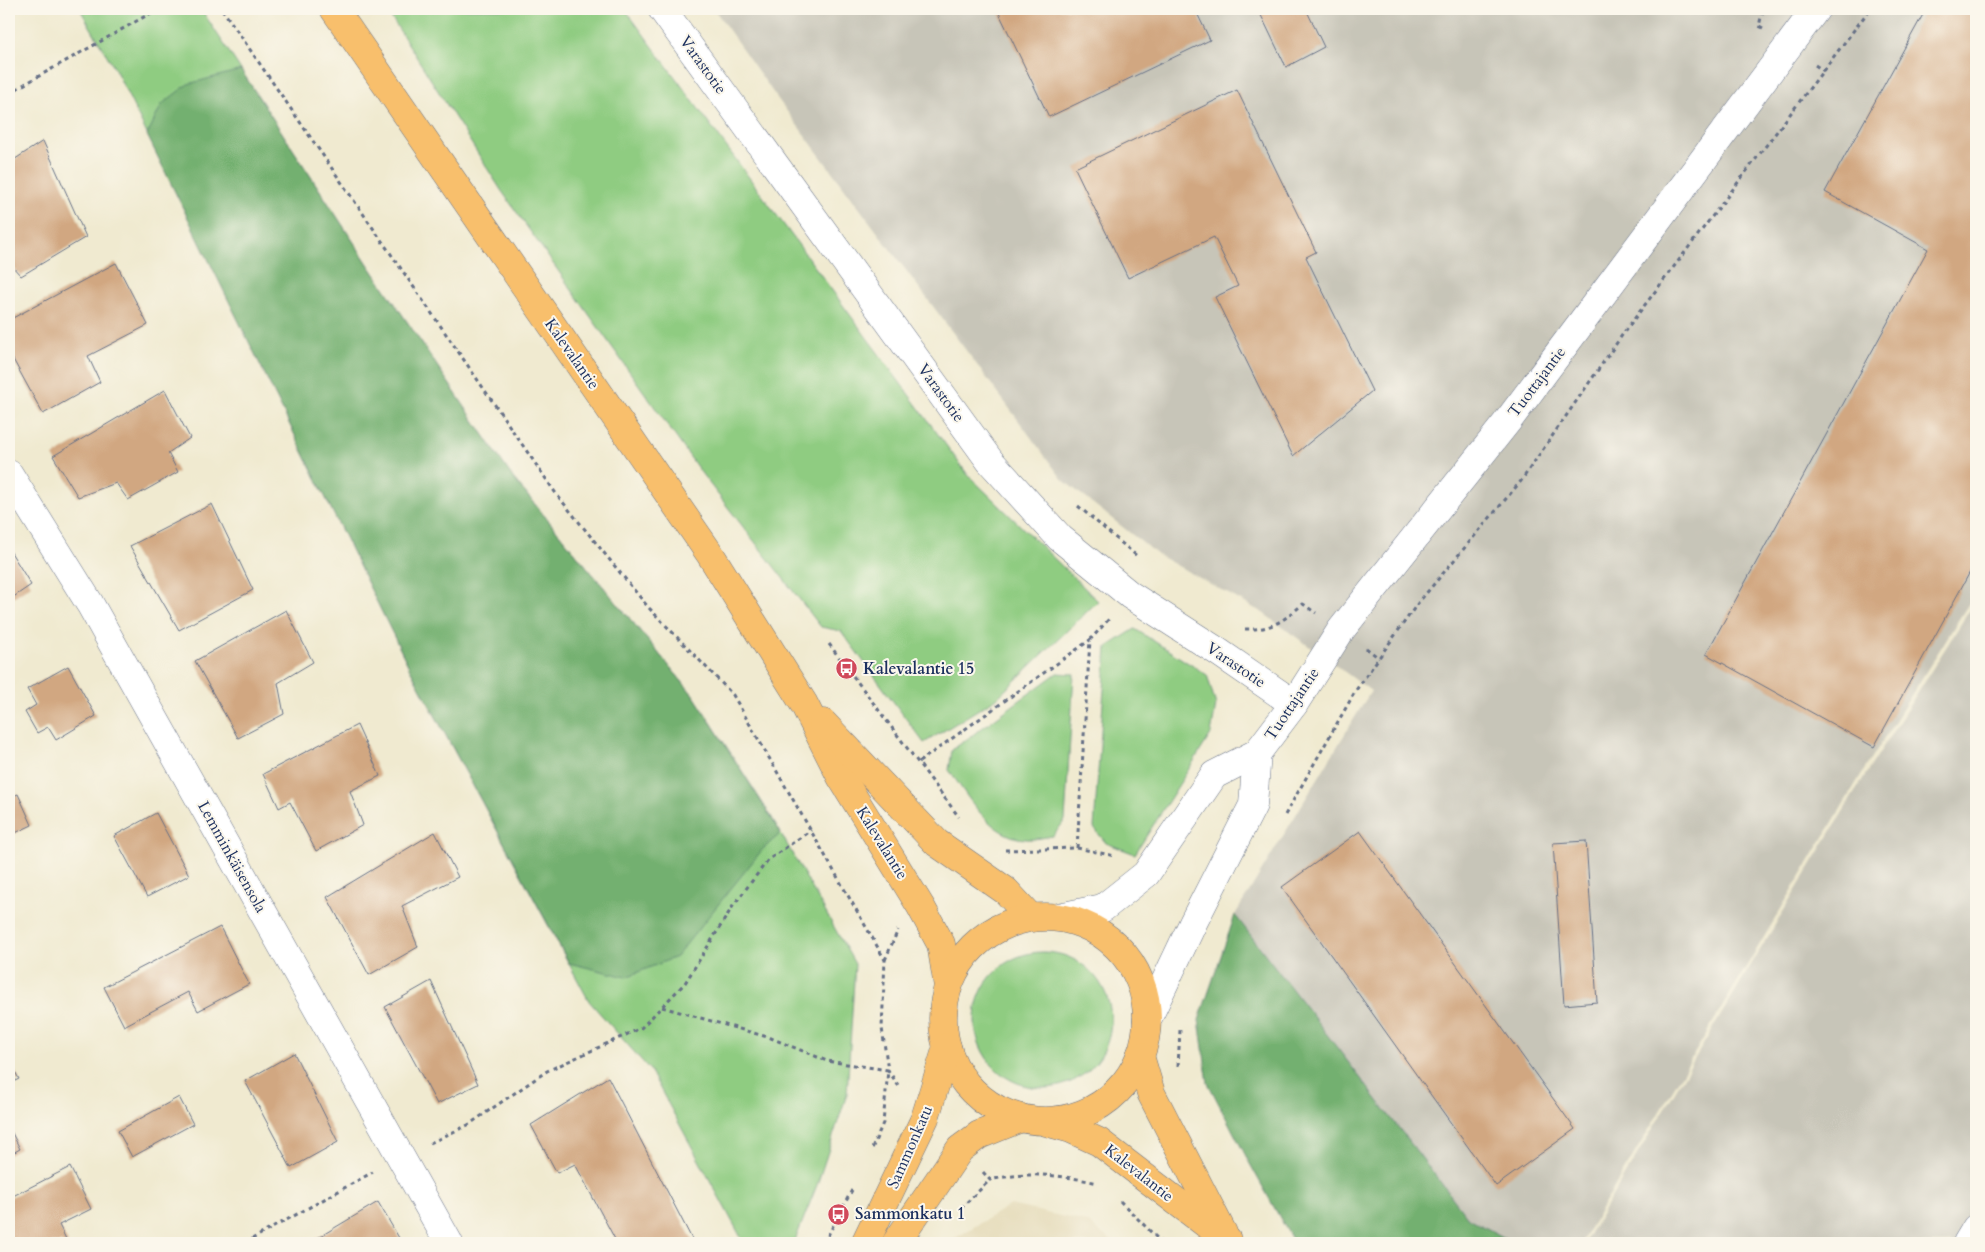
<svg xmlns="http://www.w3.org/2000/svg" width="1985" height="1252" font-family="Cardo,serif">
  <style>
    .built { fill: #e5dbba }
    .industrial { fill: #c7c5b8 }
    .green { fill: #8fcc81; stroke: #557e70 }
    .forest { fill: #73b06f; stroke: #477066 }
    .building { fill: #d1a781 }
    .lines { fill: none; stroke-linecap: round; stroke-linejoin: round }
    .minor-casing { stroke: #667086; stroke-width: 29 }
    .major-casing { stroke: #667086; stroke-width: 29 }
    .path { stroke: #667086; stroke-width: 3; stroke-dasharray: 4 4; stroke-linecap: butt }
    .minor { stroke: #fff; stroke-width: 28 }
    .major { stroke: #f8bf6c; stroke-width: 28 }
    .labels { text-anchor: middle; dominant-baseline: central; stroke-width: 4; stroke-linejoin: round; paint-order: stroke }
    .street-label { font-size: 16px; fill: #1b2f5e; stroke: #fbf7ec }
    .poi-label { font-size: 16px; font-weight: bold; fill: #1b2f5e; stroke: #fbf7ec; text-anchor: start }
  </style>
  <rect width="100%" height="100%" fill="#fbf7ec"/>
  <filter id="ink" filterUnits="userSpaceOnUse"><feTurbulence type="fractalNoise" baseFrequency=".02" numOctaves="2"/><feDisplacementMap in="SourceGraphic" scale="10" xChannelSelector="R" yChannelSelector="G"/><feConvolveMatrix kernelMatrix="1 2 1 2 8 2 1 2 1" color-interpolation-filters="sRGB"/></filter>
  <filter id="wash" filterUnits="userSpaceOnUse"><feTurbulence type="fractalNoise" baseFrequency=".0096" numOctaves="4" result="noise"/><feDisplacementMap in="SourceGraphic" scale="20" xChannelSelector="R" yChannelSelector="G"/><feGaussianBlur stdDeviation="1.12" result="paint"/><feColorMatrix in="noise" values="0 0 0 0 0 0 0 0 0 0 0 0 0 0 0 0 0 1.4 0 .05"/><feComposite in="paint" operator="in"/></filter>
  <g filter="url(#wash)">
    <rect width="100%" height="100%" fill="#f0ead0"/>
    <path class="built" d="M1010 1205 1087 1222 1114 1243H947Z"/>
    <g class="industrial">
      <path d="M714 9H1976V592L1861 775 1581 1243H1514L1468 1218 1235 915 1371 691 1263 613 1158 555 1063 480 777 98Z"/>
      <path d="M1976 600V1243H1584L1864 777Z"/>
    </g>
    <g class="green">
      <path d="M80 9H201L368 264 513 478 694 696 771 816 855 964 847 1094 817 1185 794 1243H744L650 1070 589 1001 409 667 116 71Z"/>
      <path d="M386 9H625L968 475 1098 601 997 698 924 743 841 631 821 627 702 474 501 190Z"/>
      <path d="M1135 629 1207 675 1216 705 1211 734 1135 854 1106 843 1094 828 1107 647Z"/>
      <path d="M1057 673 1074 674 1065 820 1053 836C1044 837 1035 840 1026 839 990 838 967 795 949 770L952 750Z"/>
      <circle cx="1043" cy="1020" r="68"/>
    </g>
    <g class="forest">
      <path d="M241 70 368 264 513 478 694 696 781 833 762 850 676 957 626 977 569 963 409 667 147 135 162 104 188 84Z"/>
      <path d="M1235 915 1468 1218 1514 1243H1294L1250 1164 1208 1083 1199 1020Z"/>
    </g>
    <g id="blocks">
      <g class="building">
        <path d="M997 9H1195L1210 40 1049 117Z"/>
        <path d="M1258 9H1306L1324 47 1286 67Z"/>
        <path d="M1926 9H1976V561L1874 747 1706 654 1928 249 1825 192Z"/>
        <path d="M1237 90 1316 252 1306 257 1372 391 1293 456 1215 297 1238 286 1214 237 1128 278 1075 168Z"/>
        <path d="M43 141 86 237 21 276 11 265 9 266V163Z"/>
        <path d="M116 263 148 325 88 356 100 382 43 414 9 352V320Z"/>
        <path d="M165 390 190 438 168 453 178 472 128 500 116 483 78 497 53 456Z"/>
        <path d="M212 504 253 590 179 630 130 546Z"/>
        <path d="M9 549 31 585 9 600Z"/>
        <path d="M286 610 313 662 278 683 284 714 238 738 195 661Z"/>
        <path d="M68 666 96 716 56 740 48 727 37 733 25 712 36 705 27 689Z"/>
        <path d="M357 725 380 776 350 791 363 825 316 851 290 802 279 808 263 774Z"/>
        <path d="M18 794 32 825 9 836V798Z"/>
        <path d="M156 813 189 875 147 897 114 836Z"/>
        <path d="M1360 831 1575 1129 1496 1186 1282 887Z"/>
        <path d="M435 832 458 877 402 906 418 947 369 975 327 897Z"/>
        <path d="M1586 841 1597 1002 1564 1005 1553 843Z"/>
        <path d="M220 927 249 984 198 1011 188 992 124 1026 104 987Z"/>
        <path d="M431 981 478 1084 437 1104 385 1007Z"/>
        <path d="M294 1053 338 1142 291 1168 245 1081Z"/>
        <path d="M9 1060 19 1079 9 1084Z"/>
        <path d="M608 1077 694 1243H617L575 1164 557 1173 531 1125Z"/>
        <path d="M179 1097 193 1124 132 1157 118 1131Z"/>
        <path d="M9 1127 20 1149 9 1155Z"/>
        <path d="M70 1167 91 1209 59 1225 68 1243H9V1198Z"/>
        <path d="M378 1202 402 1243H309Z"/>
      </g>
    </g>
  </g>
  <g filter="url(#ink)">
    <use href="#blocks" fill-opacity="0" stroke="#667086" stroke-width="1"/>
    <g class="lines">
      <defs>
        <g id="minor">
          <path d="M662 9 990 461 1060 538 1130 595 1217 651 1294 704"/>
          <path d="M9 474 90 604 449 1243"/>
          <path d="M1059 917 1103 908 1146 874 1214 775 1257 753 1294 704 1341 630 1507 422 1816 9"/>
          <path d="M1147 1020 1194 921 1253 805 1257 753"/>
          <path d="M1967 1243 1976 1228"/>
        </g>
        <g id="major">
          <path d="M334 9 710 554 804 704 841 777 921 907 941 944 948 987"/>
          <path d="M823 723 937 843 1006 891 1030 917"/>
          <circle cx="1045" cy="1019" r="102"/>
          <path d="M1140 1056 1151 1093 1223 1233"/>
          <path d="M1046 1122 1071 1129 1099 1142 1227 1240"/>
          <path d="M865 1243 925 1118 947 1047"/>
          <path d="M896 1243 960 1149 979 1135 1021 1118"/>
        </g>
      </defs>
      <use href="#minor" class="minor-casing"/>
      <use href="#major" class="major-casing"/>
      <g class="path">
        <path d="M222 9 557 495 648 607 733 695 885 960 882 1028 888 1070 900 1088"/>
        <path d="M1763 28 1759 26 1763 9"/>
        <path d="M1815 65 1824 71"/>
        <path d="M9 93 158 9"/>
        <path d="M1078 506 1138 557"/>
        <path d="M1245 629C1272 630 1283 621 1303 604L1316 613"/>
        <path d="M829 644 959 817"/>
        <path d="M1366 648 1379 658"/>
        <path d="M919 762 1090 640"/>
        <path d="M1285 815 1356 690 1418 603 1521 481 1625 331 1870 9"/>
        <path d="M1077 848 1090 640 1109 619"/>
        <path d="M1005 850 1077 848 1115 856"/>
        <path d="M885 960 898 930"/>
        <path d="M662 1007 771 1038 827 1061 888 1070 883 1123 871 1151"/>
        <path d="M1178 1066 1180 1030"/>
        <path d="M430 1143 468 1125 547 1071 641 1028 685 983 733 906 768 860 811 830"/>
        <path d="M983 1172 990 1180C1026 1171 1062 1175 1098 1183"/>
        <path d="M1120 1201 1162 1243"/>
        <path d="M961 1208 990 1180"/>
        <path d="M245 1243 373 1172"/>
        <path d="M824 1243 853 1188"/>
      </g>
      <use href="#minor" class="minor"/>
      <use href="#major" class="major"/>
    </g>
  </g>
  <defs>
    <symbol id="bus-disc" viewBox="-11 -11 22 22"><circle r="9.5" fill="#d1495b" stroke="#fbf7ec"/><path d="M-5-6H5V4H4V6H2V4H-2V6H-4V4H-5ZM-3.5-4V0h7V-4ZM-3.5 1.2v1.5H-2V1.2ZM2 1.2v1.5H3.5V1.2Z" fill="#fff"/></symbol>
  </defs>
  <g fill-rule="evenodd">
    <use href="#bus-disc" x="834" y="656" width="25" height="25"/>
    <use href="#bus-disc" x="826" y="1202" width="25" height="25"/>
  </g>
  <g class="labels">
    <g class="street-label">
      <text transform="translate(703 65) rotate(54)">Varastotie</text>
      <text transform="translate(572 354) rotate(55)">Kalevalantie</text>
      <text transform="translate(1537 382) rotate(-53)">Tuottajantie</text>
      <text transform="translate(941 393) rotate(54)">Varastotie</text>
      <text transform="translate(1236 665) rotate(34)">Varastotie</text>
      <text transform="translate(1292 704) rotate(-56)">Tuottajantie</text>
      <text transform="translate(882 843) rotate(58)">Kalevalantie</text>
      <text transform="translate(232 857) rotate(61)">Lemminkäisensola</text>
      <text transform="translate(910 1147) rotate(-66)">Sammonkatu</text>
      <text transform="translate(1139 1173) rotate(38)">Kalevalantie</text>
    </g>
    <g class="poi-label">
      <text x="863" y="669">Kalevalantie 15</text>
      <text x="855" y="1214">Sammonkatu 1</text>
    </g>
  </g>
  <rect width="1985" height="1252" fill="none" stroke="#fbf7ec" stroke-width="30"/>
</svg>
